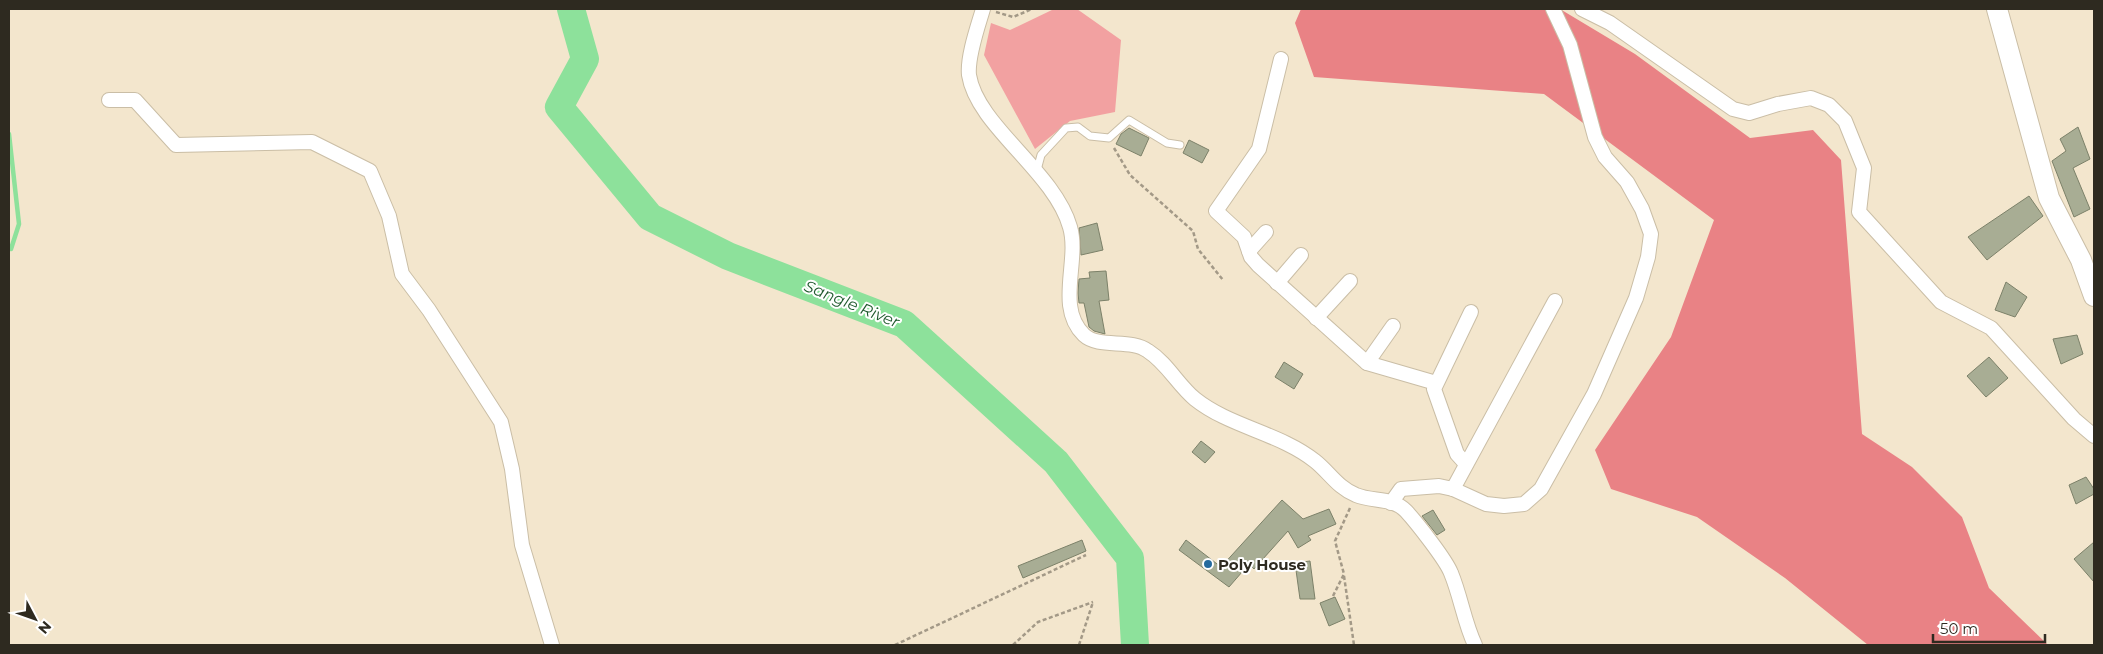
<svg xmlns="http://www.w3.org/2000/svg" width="2103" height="654" font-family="Montserrat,sans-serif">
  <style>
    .green { fill: #f2a1a1 }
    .forest { fill: #e98285 }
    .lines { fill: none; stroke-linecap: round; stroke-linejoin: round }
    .stream { stroke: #8de19b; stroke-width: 4.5 }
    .river { stroke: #8de19b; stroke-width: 28 }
    .building { fill: #a8ad94; stroke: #7c8169 }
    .lane-casing { stroke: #cabea6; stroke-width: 9 }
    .street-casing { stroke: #cabea6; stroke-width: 16 }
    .secondary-casing { stroke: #cabea6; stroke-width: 22 }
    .path { stroke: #a39987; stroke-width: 2.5; stroke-dasharray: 4 2.5; stroke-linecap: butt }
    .lane { stroke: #fff; stroke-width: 7 }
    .street { stroke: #fff; stroke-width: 14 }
    .secondary { stroke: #fff; stroke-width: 20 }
    .poi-dot { fill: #256a9e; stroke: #fff; stroke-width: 2 }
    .labels { text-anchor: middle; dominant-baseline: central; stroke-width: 4; stroke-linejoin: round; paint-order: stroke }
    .poi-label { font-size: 15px; font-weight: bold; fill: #2e2a20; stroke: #fff; text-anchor: start }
    .water-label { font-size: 16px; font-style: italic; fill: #1f592d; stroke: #fff }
  </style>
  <rect width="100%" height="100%" fill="#f3e6cd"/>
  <path class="green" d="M1054 9H1077L1121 40 1115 112 1070 121 1035 149 984 55 991 23 1010 30Z"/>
  <path class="forest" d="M1301 9H1560L1635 54 1750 138 1813 130 1841 160 1862 434 1912 467 1962 517 1989 588 2048 645H1868L1785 578 1697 517 1611 489 1595 450 1671 337 1714 220 1544 94 1314 77 1295 23Z"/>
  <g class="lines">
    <path class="stream" d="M9 134 19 224 11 249"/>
    <path class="river" d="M571 9 585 59 559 107 650 217 728 256 904 324 1056 462 1130 558 1135 645"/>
  </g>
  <g class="building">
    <path d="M2078 127 2090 159 2073 168 2090 209 2074 217 2052 161 2066 151 2060 139Z"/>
    <path d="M1129 128 1149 138 1141 156 1116 144 1121 134Z"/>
    <path d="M1189 140 1209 150 1202 163 1183 153Z"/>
    <path d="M2029 196 2043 216 1987 260 1968 237Z"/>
    <path d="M1097 223 1103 250 1081 255 1079 228Z"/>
    <path d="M1106 271 1109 300 1099 301 1105 334 1094 331 1089 327 1084 303H1079L1078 293 1079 279 1090 278 1089 272Z"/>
    <path d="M2006 282 2027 297 2015 317 1995 310Z"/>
    <path d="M2077 335 2083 354 2061 364 2053 339Z"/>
    <path d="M1989 357 2008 378 1986 397 1967 376Z"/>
    <path d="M1284 362 1303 374 1294 389 1275 377Z"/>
    <path d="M1201 441 1215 452 1205 463 1192 452Z"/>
    <path d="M2086 477 2094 489V494L2076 504 2069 485Z"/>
    <path d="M1282 500 1303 519 1329 509 1336 524 1308 536 1311 540 1298 548 1288 531 1254 569 1249 564 1229 587 1179 550 1186 540 1221 567Z"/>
    <path d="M1433 510 1445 530 1437 535 1422 516Z"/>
    <path d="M1082 540 1086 551 1023 578 1018 566Z"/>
    <path d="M2094 542V582L2074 559Z"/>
    <path d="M1310 561 1315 599H1300L1295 563Z"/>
    <path d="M1335 597 1345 619 1329 626 1320 603Z"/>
  </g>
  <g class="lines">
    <defs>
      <path id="lane" d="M1037 170 1041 155 1066 128 1078 127 1090 136 1109 138 1129 120 1167 143 1180 145"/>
      <g id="street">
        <path d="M983 9C978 26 967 57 969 75 977 126 1054 171 1070 227 1080 261 1055 307 1084 335 1099 349 1131 338 1148 351 1167 363 1178 385 1195 399 1230 427 1280 433 1315 461 1329 472 1338 488 1356 495 1372 502 1393 497 1406 511 1417 523 1446 560 1451 573 1461 597 1464 622 1475 645"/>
        <path d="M1582 9 1610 23 1733 109 1749 113 1778 104 1811 98 1829 105 1845 121 1864 168 1859 212 1941 302 1991 328 2074 419 2094 436"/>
        <path d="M1281 59 1259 149 1216 211 1244 237 1251 257 1258 265 1367 363"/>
        <path d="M109 100H135L176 145 312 142 370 171 389 216 402 274 429 310 501 422 512 469 522 545 552 645"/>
        <path d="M1249 251 1266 232"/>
        <path d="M1277 283 1301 255"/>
        <path d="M1316 318 1350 281"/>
        <path d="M1393 326 1367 363 1436 383"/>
        <path d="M1466 464 1457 454 1434 389 1471 312"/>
        <path d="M1453 489 1555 301"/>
        <path d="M1391 503 1401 489 1439 486 1453 489 1486 504 1504 506 1524 504 1541 489 1594 394 1636 298 1648 257 1651 234 1642 209 1627 182 1605 157 1595 137 1570 45 1553 9"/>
      </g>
      <path id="secondary" d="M1997 9 2049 198 2081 260 2094 296"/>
    </defs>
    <use href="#lane" class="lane-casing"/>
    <use href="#street" class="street-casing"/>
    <use href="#secondary" class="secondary-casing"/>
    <g class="path">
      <path d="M996 12 1013 17 1032 9"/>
      <path d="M1114 148 1130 175 1193 231 1198 249 1223 280"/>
      <path d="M1344 576 1354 645"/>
      <path d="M1333 596 1344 574 1335 541 1350 508"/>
      <path d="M895 645 1086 555"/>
      <path d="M1013 645 1038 622 1093 602"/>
      <path d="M1079 645 1093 602"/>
    </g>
    <use href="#lane" class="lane"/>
    <use href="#street" class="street"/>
    <use href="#secondary" class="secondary"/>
  </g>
  <circle class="poi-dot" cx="1208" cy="564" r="5"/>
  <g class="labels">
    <g class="poi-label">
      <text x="1218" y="564">Poly House</text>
    </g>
    <g class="water-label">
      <text transform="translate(852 304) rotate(22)">Sangle River</text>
    </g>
  </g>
  <rect width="2103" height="654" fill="none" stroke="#2e2a20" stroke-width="20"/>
  <g transform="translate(35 619) rotate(131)" stroke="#ffffff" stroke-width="4" paint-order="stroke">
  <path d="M0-4L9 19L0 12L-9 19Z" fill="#2e2a20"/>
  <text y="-8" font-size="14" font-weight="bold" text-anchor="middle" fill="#2e2a20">N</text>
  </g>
  <path d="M1933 634v8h112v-8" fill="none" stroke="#2e2a20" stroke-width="2.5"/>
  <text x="1940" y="634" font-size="15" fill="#2e2a20" stroke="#ffffff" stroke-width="4" paint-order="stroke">50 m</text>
</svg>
